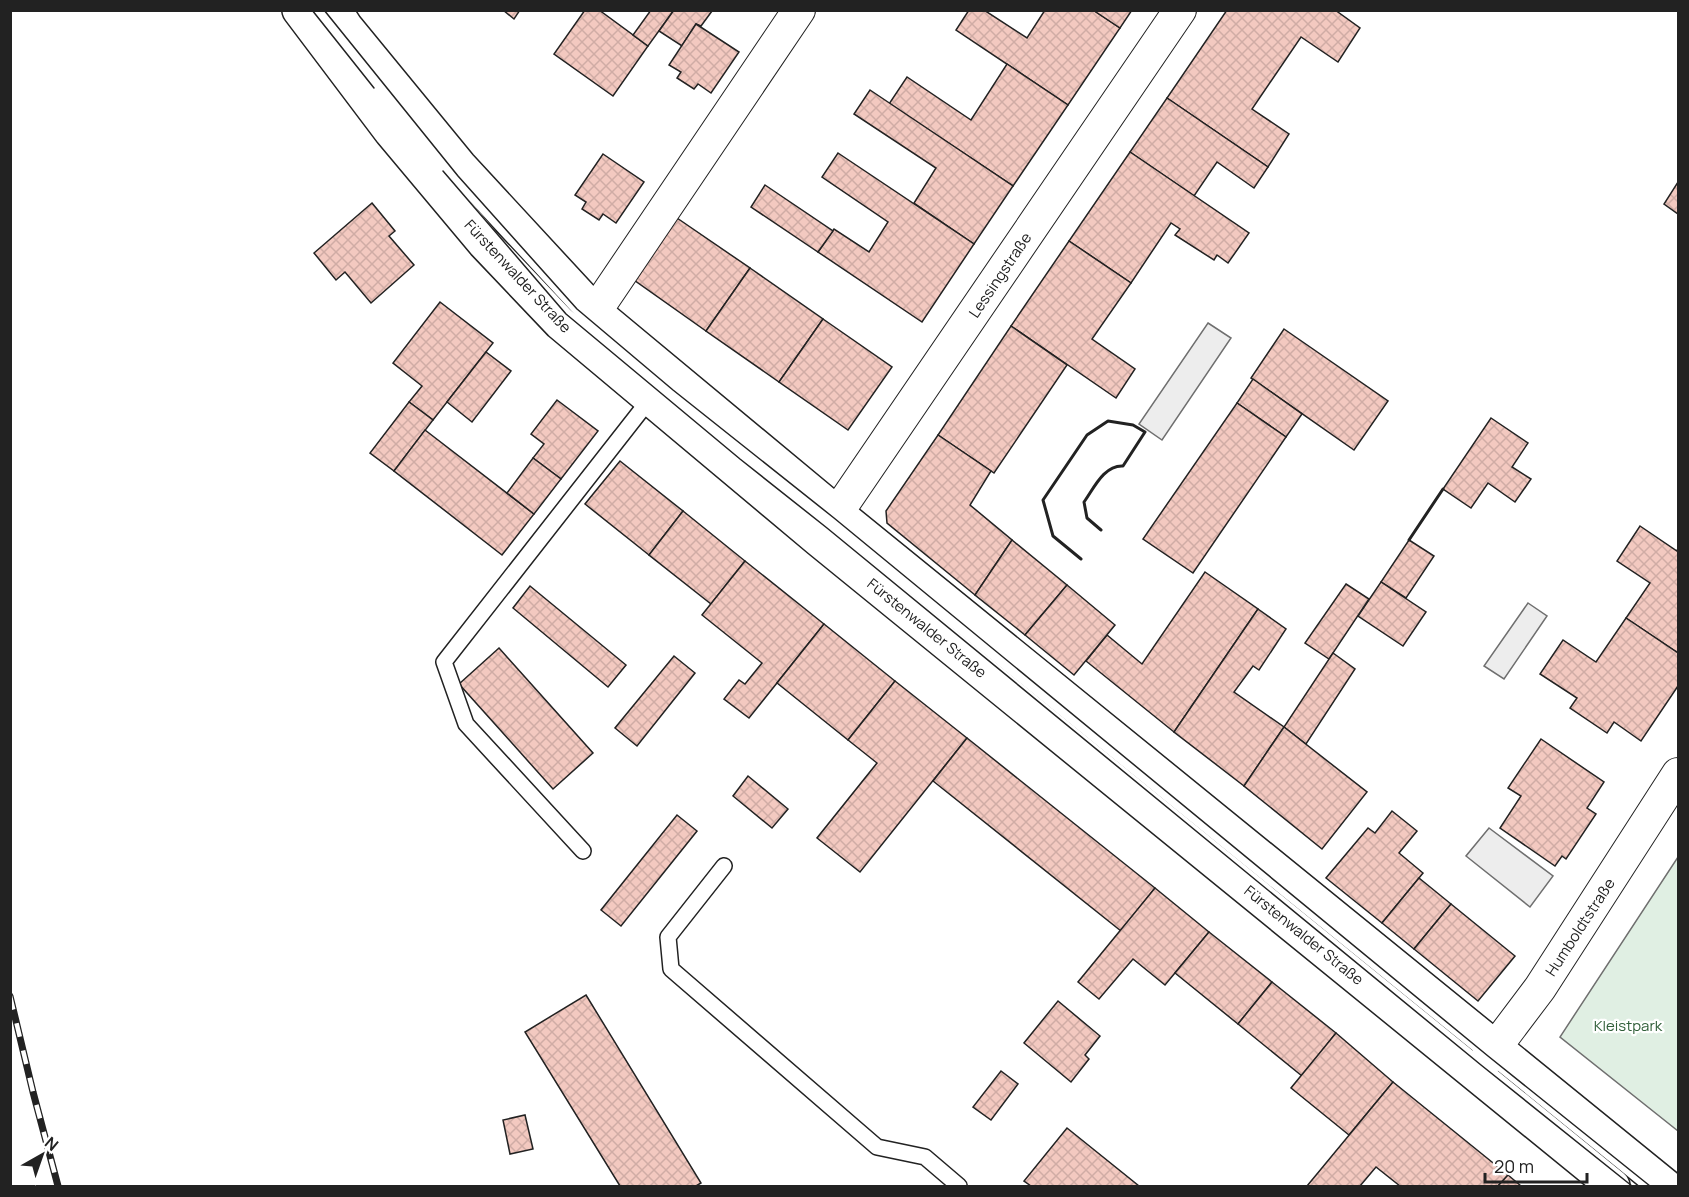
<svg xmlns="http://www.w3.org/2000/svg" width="1689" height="1197" font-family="Manrope,sans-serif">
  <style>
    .green { fill: #e0efe3; stroke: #6f6f6f; stroke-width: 1.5 }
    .parking { fill: #ededed; stroke: #6f6f6f; stroke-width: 1.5 }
    .building { fill: url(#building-cross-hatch); stroke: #222; stroke-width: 1.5 }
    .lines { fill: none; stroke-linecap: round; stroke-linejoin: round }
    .service-casing { stroke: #222; stroke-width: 18 }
    .minor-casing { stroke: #222; stroke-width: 34 }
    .tertiary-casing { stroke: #222; stroke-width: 36 }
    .service { stroke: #fff; stroke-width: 15 }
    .minor { stroke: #fff; stroke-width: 32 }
    .tertiary { stroke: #fff; stroke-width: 33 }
    .tram { stroke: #222; stroke-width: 1.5 }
    .rail-casing { stroke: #222; stroke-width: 7 }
    .rail { stroke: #fff; stroke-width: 4.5; stroke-dasharray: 14; stroke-linecap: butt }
    .wall { stroke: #222; stroke-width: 3 }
    .labels { text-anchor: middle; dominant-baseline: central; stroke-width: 4.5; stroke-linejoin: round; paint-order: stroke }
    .street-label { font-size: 15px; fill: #222; stroke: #fff }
    .park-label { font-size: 15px; fill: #2f5e38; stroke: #fff }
  </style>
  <defs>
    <pattern id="building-cross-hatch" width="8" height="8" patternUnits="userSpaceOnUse" patternTransform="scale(1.5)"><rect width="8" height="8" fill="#f3c9c0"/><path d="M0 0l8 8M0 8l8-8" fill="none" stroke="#d0aca5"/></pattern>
  </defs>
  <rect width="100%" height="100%" fill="#fff"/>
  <path class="green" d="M1678 857V1131L1560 1037Z"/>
  <g class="parking">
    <path d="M1208 323 1231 338 1162 440 1139 424Z"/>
    <path d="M1528 603 1547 616 1504 679 1484 666Z"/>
    <path d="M1489 828 1553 876 1530 907 1466 856Z"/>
  </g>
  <g class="building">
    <path d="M503 10H520L514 19Z"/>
    <path d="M585 10H599L648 46 613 96 554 54Z"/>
    <path d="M651 10H674L648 46 633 35Z"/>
    <path d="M674 10H711L712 11 701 26 696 24 682 46 659 31Z"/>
    <path d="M969 10H984L1027 38 1045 10H1093L1120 28 1068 105 956 30Z"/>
    <path d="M1093 10H1132L1120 28Z"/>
    <path d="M1227 10H1335L1360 28 1338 62 1301 37 1252 109 1289 134 1268 167 1167 98Z"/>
    <path d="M696 24 739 52 711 93 698 84 694 89 677 78 681 72 669 65Z"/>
    <path d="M1007 64 1068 105 1013 186 889 104 907 77 971 120Z"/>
    <path d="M870 90 1013 186 974 244 914 203 936 168 854 114Z"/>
    <path d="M1167 98 1268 167 1254 188 1217 162 1194 196 1130 152Z"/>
    <path d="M1130 152 1249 233 1228 263 1217 255 1214 260 1175 235 1180 229 1171 223 1131 283 1069 241Z"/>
    <path d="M838 153 974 244 922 322 818 252 834 229 869 252 888 222 822 177Z"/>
    <path d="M603 154 644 182 616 223 603 214 599 220 582 209 586 202 575 195Z"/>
    <path d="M1678 182V214L1664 204Z"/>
    <path d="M765 185 833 231 818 252 751 207Z"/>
    <path d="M372 203 395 231 389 236 414 265 371 303 345 272 336 280 314 253Z"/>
    <path d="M677 218 750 268 706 331 634 280Z"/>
    <path d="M1069 241 1131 283 1092 339 1135 369 1116 398 1011 326Z"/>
    <path d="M750 268 823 319 779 382 706 331Z"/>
    <path d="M440 302 493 343 433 420 409 402 422 386 393 363Z"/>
    <path d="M823 319 892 367 848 430 779 382Z"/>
    <path d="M1011 326 1067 365 994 473 938 435Z"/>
    <path d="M1284 329 1388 401 1354 450 1251 378Z"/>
    <path d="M486 352 511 371 472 422 447 402Z"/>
    <path d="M1253 379 1302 414 1286 437 1237 403Z"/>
    <path d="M557 400 598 431 561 479 533 458 544 444 531 434Z"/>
    <path d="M409 402 433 420 394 471 370 453Z"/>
    <path d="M1237 403 1286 437 1193 573 1143 539Z"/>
    <path d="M1491 418 1528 443 1512 467 1531 479 1515 502 1488 483 1471 508 1443 489Z"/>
    <path d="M425 430 534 514 502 555 394 471Z"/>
    <path d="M938 435 991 471 970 505 1012 540 975 595 887 523 886 511Z"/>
    <path d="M533 458 561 479 534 514 507 493Z"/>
    <path d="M620 461 683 511 649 555 585 504Z"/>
    <path d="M683 511 745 561 711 604 649 555Z"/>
    <path d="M1640 526 1677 551 1678 548V653L1626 618 1650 583 1617 561Z"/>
    <path d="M1012 540 1067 585 1025 635 975 595Z"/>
    <path d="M1409 540 1434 556 1406 598 1381 582Z"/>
    <path d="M745 561 824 624 749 718 724 699 739 680 745 684 762 663 702 615Z"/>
    <path d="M1205 572 1258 609 1174 732 1086 661 1107 635 1142 664Z"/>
    <path d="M1381 582 1426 612 1403 646 1358 616Z"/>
    <path d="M1346 584 1369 599 1329 659 1305 643Z"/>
    <path d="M1067 585 1115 625 1074 675 1025 635Z"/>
    <path d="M530 586 626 665 608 687 513 608Z"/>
    <path d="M1258 609 1286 629 1259 670 1253 666 1234 692 1284 727 1244 786 1174 732Z"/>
    <path d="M1626 618 1678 653V686L1641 741 1614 722 1607 733 1570 708 1577 698 1540 674 1563 640 1596 662Z"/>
    <path d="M824 624 895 681 848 740 777 683Z"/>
    <path d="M499 648 593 753 553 789 459 684Z"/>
    <path d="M1333 653 1355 669 1306 744 1284 727Z"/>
    <path d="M674 656 695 673 637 746 615 728Z"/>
    <path d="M895 681 967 738 860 872 817 838 877 763 848 740Z"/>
    <path d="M1284 727 1367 792 1322 849 1244 786Z"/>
    <path d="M967 738 1155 888 1121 931 933 781Z"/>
    <path d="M1541 739 1604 782 1587 808 1596 814 1566 859 1562 856 1555 866 1500 828 1521 796 1508 788Z"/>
    <path d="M748 776 788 809 772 828 733 796Z"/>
    <path d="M1392 811 1417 831 1399 853 1423 873 1382 923 1326 878 1368 828 1375 833Z"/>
    <path d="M677 815 697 831 621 926 601 910Z"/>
    <path d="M1419 878 1451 904 1414 949 1382 923Z"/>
    <path d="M1155 888 1209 932 1165 985 1133 959 1099 999 1078 982Z"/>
    <path d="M1451 904 1515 956 1478 1001 1414 949Z"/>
    <path d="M1209 932 1272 982 1238 1024 1175 973Z"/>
    <path d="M1272 982 1336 1033 1302 1076 1238 1024Z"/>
    <path d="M586 995 701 1183 696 1186H620L525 1032Z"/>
    <path d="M1058 1001 1100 1036 1085 1055 1089 1059 1071 1082 1024 1043Z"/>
    <path d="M1336 1033 1393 1082 1349 1135 1291 1088Z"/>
    <path d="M1001 1071 1018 1084 991 1120 973 1107Z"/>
    <path d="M1393 1082 1508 1175 1498 1186H1400L1376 1167 1360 1186H1307Z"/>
    <path d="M525 1115 533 1149 510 1154 503 1120Z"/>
    <path d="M1067 1128 1139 1186H1031L1024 1181Z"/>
    <path d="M1508 1175 1521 1186H1498Z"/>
  </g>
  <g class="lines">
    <defs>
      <g id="service">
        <path d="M583 851 466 724 444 662 650 399"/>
        <path d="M724 866 668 937 671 969 877 1147 925 1157 959 1186"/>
      </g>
      <g id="minor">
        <path d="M595 312 799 10"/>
        <path d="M822 535 1180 10"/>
        <path d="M1479 1069 1540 988 1678 774"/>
      </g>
      <g id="tertiary">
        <path d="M299 10 391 132 484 243 560 323 819 540 1613 1186"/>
        <path d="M335 10 346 27 460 166 595 312 837 513 1666 1186"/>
      </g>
    </defs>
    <use href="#service" class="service-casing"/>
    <use href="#minor" class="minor-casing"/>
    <use href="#tertiary" class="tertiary-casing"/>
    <use href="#service" class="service"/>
    <use href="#minor" class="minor"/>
    <use href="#tertiary" class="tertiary"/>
    <g class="tram">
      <path d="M312 10 374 88"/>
      <path d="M324 10 458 176 577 309 673 390 834 518 1488 1056 1650 1186"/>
      <path d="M443 171 566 314 740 459 827 528 1481 1065 1632 1186"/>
    </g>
    <defs>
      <path id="rail" d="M10 996 33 1092 58 1186"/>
    </defs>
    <use href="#rail" class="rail-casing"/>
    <use href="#rail" class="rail"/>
    <g class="wall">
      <path d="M1409 540 1443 489"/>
      <path d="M1081 559 1053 536 1043 500 1087 435 1108 421 1133 425 1145 432 1123 466C1104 465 1094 488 1084 502L1087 518 1101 530"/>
    </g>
  </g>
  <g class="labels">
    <g class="street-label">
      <text transform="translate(1000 275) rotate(-56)">Lessingstraße</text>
      <text transform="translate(518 276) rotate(47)">Fürstenwalder Straße</text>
      <text transform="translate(927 628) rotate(39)">Fürstenwalder Straße</text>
      <text transform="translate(1580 927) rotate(-57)">Humboldtstraße</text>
      <text transform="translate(1304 935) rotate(39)">Fürstenwalder Straße</text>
    </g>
    <g class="park-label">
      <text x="1628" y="1025">Kleistpark</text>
    </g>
  </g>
  <rect width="1689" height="1197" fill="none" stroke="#222222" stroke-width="24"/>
  <g transform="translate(42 1155) rotate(40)" stroke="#ffffff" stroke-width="4.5" paint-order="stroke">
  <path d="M0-4.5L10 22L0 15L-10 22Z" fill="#222222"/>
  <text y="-9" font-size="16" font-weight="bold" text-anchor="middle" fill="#222222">N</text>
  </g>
  <path d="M1485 1173v9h102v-9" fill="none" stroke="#222222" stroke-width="3"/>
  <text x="1494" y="1173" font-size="18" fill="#222222" stroke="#ffffff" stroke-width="4.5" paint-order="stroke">20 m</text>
</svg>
